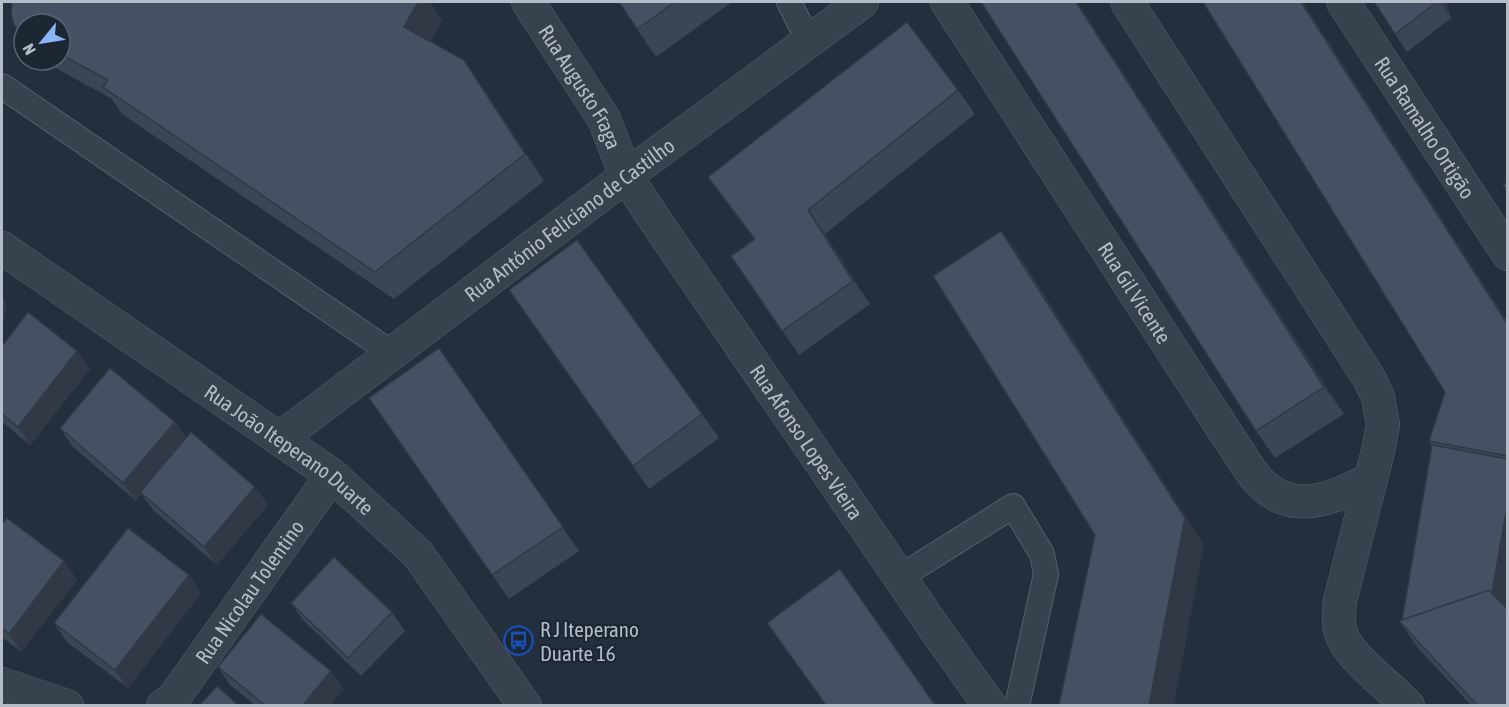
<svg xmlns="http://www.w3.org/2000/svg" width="1509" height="707" font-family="'Asap Condensed',sans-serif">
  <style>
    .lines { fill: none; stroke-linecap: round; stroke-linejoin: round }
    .lane-casing { stroke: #565f6c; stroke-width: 26 }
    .street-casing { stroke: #565f6c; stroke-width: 34 }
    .lane { stroke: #38414e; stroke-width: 24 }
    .street { stroke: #38414e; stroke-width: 33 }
    .wall { fill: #3b4654 }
    .shaded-wall { fill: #303945 }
    .building { fill: #455162; stroke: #303945; stroke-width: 1.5 }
    .labels { text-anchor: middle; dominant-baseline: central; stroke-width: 4.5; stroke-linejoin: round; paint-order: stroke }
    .street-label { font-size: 21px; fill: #b4bcc9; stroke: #1d2633 }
    .poi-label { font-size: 21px; fill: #b4bcc9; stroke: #1d2633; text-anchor: start }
  </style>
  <rect width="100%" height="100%" fill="#242f3e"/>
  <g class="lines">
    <defs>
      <g id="lane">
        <path d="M789 2 809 42"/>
        <path d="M2 86 393 354"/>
        <path d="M900 577 1013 506 1042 554 1046 574 1017 706"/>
      </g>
      <g id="street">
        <path id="s1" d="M528 2 604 119 626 176 657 223 940 636 990 706"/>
        <path id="s2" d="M947 2 1227 435C1238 450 1247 468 1259 481 1293 518 1335 497 1371 479"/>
        <path d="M1127 2 1369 378 1378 397 1383 425 1378 451 1340 601C1339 613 1337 627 1343 638 1353 660 1390 687 1408 706"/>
        <path id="s3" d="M1343 2 1508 254"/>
        <path id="s4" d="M2 248 332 475 418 554 525 706"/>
        <path id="s5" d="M279 439 626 176 862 2"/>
        <path d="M2 684 67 706"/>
        <path id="s6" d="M163 706 173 699 332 475"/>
      </g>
    </defs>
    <use href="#lane" class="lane-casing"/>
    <use href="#street" class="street-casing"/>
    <use href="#lane" class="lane"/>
    <use href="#street" class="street"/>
  </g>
  <g class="wall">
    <path d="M12 2H430L442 20 430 42 464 60 483 88 544 181 394 299 122 114 112 99 43 61 42 60H60V24H24V39L14 25Z"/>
    <path d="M619 2H732L656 57Z"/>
    <path d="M981 2H1077L1344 414 1275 458 1256 431Z"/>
    <path d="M1374 2H1447H1446L1451 18 1407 52Z"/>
    <path d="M958 90 975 114 825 234 870 304 799 355 731 256 754 239 725 201 708 177Z"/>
    <path d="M509 290 702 414 719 438 649 489Z"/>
    <path d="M1508 322V705H1471L1418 648 1399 621 1402 620 1432 445 1429 441 1445 392Z"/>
    <path d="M2 346 77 351 90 369 30 445 2 422Z"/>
    <path d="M439 348 579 551 509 599 369 398Z"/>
    <path d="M175 422 186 438 255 487 268 505 217 565 153 510 141 494 136 501 72 446 60 428Z"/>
    <path d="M2 524 64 561 77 580 21 652 2 637Z"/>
    <path d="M189 575 201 593 128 688 67 642 54 623Z"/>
    <path d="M291 603 392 612 405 631 361 676 304 621Z"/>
    <path d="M218 667 344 689 330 705H255L230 685Z"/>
  </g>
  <g class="shaded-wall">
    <path d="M418 2H430L442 20 423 54 404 27Z"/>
    <path d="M1076 2H1077L1344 414 1324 387Z"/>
    <path d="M1301 2H1303L1508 322V325Z"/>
    <path d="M1440 2H1445L1451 18Z"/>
    <path d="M464 60 483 88 544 181 525 154Z"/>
    <path d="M808 210 825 234 870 304 853 281Z"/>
    <path d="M1001 231 1021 258 1204 545 1174 705H1149Z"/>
    <path d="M2 296 7 304 2 326Z"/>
    <path d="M77 351 90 369 30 445 18 427Z"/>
    <path d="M175 422 187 440 140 492 141 494 136 501 123 483Z"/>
    <path d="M255 487 268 505 217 565 204 547Z"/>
    <path d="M1508 501V617L1491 594Z"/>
    <path d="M64 561 77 580 21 652 9 634Z"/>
    <path d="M189 575 201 593 128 688 115 670Z"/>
    <path d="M331 671 344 689 330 705H303Z"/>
  </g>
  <g class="building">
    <path d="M12 2H418L404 27 464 60 525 154 375 272 103 87 108 80 60 54V24H24V34L14 25 11 14Z"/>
    <path d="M619 2H675L637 29Z"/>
    <path d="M981 2H1076L1324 387 1256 431Z"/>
    <path d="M1203 2H1301L1508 325V456L1429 441 1445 392Z"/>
    <path d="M1374 2H1437L1395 34Z"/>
    <path d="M907 22 958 90 808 210 853 281 782 331 731 256 755 239 708 177Z"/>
    <path d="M1508 182V193L1503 185Z"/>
    <path d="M1001 231 1185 518 1149 705H1059L1095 535 933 276Z"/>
    <path d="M577 240 702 414 633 466 509 290Z"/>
    <path d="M28 312 77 351 18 427 2 414V346Z"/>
    <path d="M439 348 563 527 492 575 369 398Z"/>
    <path d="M110 368 175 422 123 483 60 428Z"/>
    <path d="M191 432 255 487 204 547 140 492Z"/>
    <path d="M1432 445 1508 459V501L1492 593 1489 590 1402 620Z"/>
    <path d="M7 518 64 561 9 634 2 628V524Z"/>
    <path d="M128 528 189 575 115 670 54 623Z"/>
    <path d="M334 557 392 612 348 658 291 603Z"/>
    <path d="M840 569 935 705H826L767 623Z"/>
    <path d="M1489 590 1508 610V705H1477L1399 621Z"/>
    <path d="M261 614 331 671 303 705H265L218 667Z"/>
    <path d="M217 686 238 705H200Z"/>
  </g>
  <defs>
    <symbol id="bus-ring" viewBox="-11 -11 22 22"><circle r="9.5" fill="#1d2633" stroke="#1a4fb4" stroke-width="1.5"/><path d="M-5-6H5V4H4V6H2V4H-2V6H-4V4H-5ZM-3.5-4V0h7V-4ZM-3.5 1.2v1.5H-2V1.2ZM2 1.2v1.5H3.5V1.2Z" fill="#1a4fb4"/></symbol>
  </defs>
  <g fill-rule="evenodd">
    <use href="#bus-ring" x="502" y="624" width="33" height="33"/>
  </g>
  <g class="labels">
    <g class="street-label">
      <text stroke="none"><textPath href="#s1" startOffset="100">Rua Augusto Fraga</textPath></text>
      <text stroke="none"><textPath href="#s3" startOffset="150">Rua Ramalho Ortigão</textPath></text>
      <text stroke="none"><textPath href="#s5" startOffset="364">Rua António Feliciano de Castilho</textPath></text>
      <text stroke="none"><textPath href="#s2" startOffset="346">Rua Gil Vicente</textPath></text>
      <text stroke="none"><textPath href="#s1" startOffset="522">Rua Afonso Lopes Vieira</textPath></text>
      <text stroke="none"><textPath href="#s4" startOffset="351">Rua João Iteperano Duarte</textPath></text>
      <text stroke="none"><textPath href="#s6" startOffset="144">Rua Nicolau Tolentino</textPath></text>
    </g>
    <g class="poi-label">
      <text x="540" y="629">R J Iteperano<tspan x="540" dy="24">Duarte 16</tspan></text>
    </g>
  </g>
  <rect width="1509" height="707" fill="none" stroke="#b4bcc9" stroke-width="6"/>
  <g transform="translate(42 42) rotate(240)"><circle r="28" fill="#1d2633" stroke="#59626f" stroke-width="1.5"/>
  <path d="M0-4.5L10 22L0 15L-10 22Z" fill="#8ab4f8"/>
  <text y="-9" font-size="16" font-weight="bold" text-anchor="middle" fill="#b4bcc9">N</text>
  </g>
</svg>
